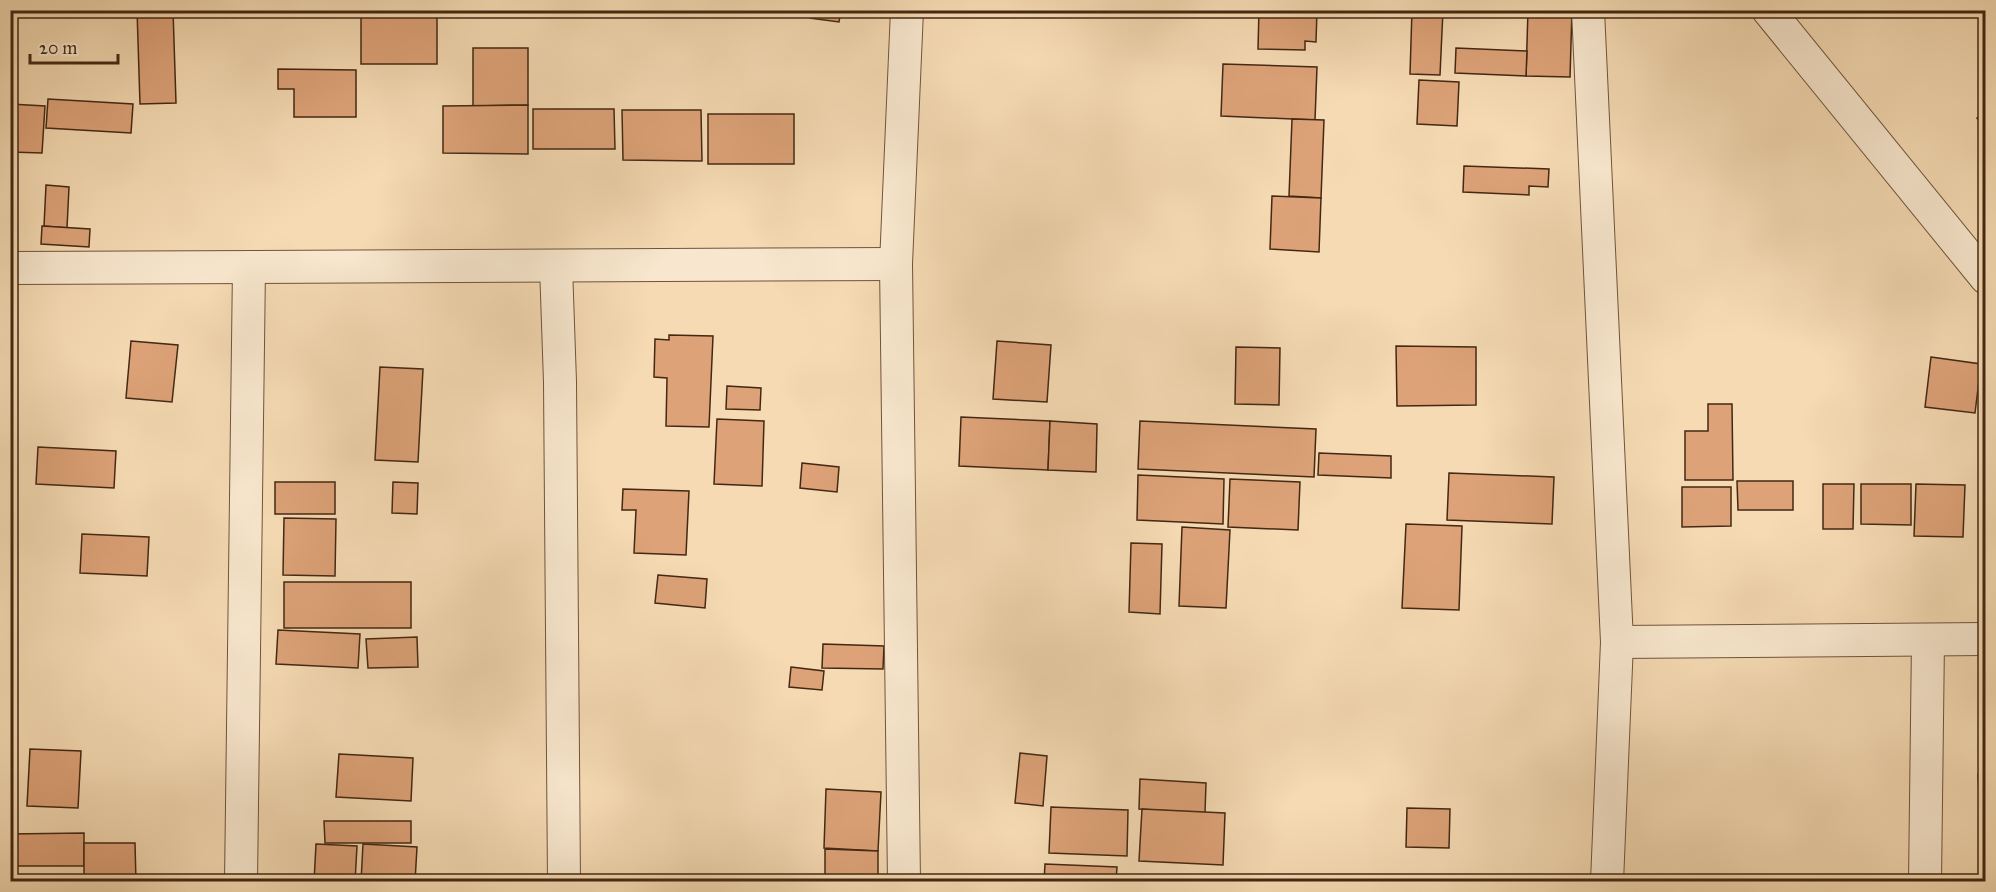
<svg xmlns="http://www.w3.org/2000/svg" width="1996" height="892" font-family="'IM FELL Great Primer',serif">
  <style>
    .building { fill: #dda278; stroke: #432813; stroke-width: 1.5 }
    .lines { fill: none; stroke-linecap: round; stroke-linejoin: round }
    .minor-casing { stroke: #70543b; stroke-width: 34 }
    .minor { stroke: #f8e7ce; stroke-width: 32 }
  </style>
  <rect width="100%" height="100%" fill="#f5dab3"/>
  <filter id="stains"><feTurbulence type="fractalNoise" baseFrequency=".00333" numOctaves="4"/><feColorMatrix values="0 0 0 0 .2 0 0 0 0 .09 0 0 0 0 .02 0 0 0 .5 -.17"/></filter>
  <radialGradient id="worn" r=".72"><stop offset=".6" stop-color="#630" stop-opacity="0"/><stop offset="1" stop-color="#630" stop-opacity=".3"/></radialGradient>
  <g class="building">
    <path d="M137 10H173L176 103 140 104Z"/>
    <path d="M811 10H841L839 22 810 18Z"/>
    <path d="M1259 10H1317L1316 42 1305 41V50L1258 49Z"/>
    <path d="M1412 10H1443L1440 75 1410 74Z"/>
    <path d="M1528 10H1572L1570 77 1526 76Z"/>
    <rect x="361" y="17" width="76" height="47"/>
    <path d="M473 48H528V105L473 106Z"/>
    <path d="M1456 48 1527 51 1526 76 1455 73Z"/>
    <path d="M1223 64 1317 67 1315 120 1221 116Z"/>
    <path d="M278 69 356 70V117H294V89H278Z"/>
    <path d="M1419 80 1459 82 1457 126 1417 124Z"/>
    <path d="M48 99 133 104 131 133 46 128Z"/>
    <path d="M10 104 45 106 42 153 10 152Z"/>
    <path d="M528 105V154L443 153V106Z"/>
    <path d="M533 109H614L615 149H533Z"/>
    <path d="M622 110H701L702 161 623 160Z"/>
    <path d="M1986 111V129L1977 118Z"/>
    <rect x="708" y="114" width="86" height="50"/>
    <path d="M1292 119 1324 120 1321 198 1289 196Z"/>
    <path d="M1464 166 1549 169 1548 187 1529 186V195L1463 192Z"/>
    <path d="M46 185 69 187 67 228 44 226Z"/>
    <path d="M1272 196 1321 198 1319 252 1270 249Z"/>
    <path d="M42 226 90 229 89 247 41 244Z"/>
    <path d="M669 335 713 336 709 427 666 426 667 378 654 377 655 339 669 340Z"/>
    <path d="M131 341 178 345 172 402 126 398Z"/>
    <path d="M997 341 1051 345 1047 402 993 399Z"/>
    <path d="M1396 346 1476 347V405L1397 406Z"/>
    <path d="M1236 347 1280 348 1279 405 1235 404Z"/>
    <path d="M1931 357 1981 364 1975 413 1925 407Z"/>
    <path d="M380 367 423 369 418 462 375 460Z"/>
    <path d="M727 386 761 388 760 410 726 409Z"/>
    <path d="M1708 404H1732L1733 480H1685V431H1708Z"/>
    <path d="M961 417 1050 421 1048 470 959 466Z"/>
    <path d="M717 419 764 421 762 486 714 484Z"/>
    <path d="M1050 421 1097 424 1096 472 1048 470Z"/>
    <path d="M1140 421 1316 429 1314 477 1138 469Z"/>
    <path d="M38 447 116 451 114 488 36 484Z"/>
    <path d="M1319 453 1391 456V478L1318 475Z"/>
    <path d="M802 463 839 467 837 492 800 488Z"/>
    <path d="M1449 473 1554 477 1552 524 1447 520Z"/>
    <path d="M1138 475 1224 479 1223 524 1137 520Z"/>
    <path d="M1230 479 1300 482 1298 530 1228 527Z"/>
    <path d="M1737 481H1793V510H1738Z"/>
    <rect x="275" y="482" width="60" height="32"/>
    <path d="M393 482 418 483 417 514 392 513Z"/>
    <path d="M1823 484H1854L1853 529H1823Z"/>
    <path d="M1861 484H1911V525L1861 524Z"/>
    <path d="M1916 484 1965 485 1963 537 1914 536Z"/>
    <path d="M1682 487H1731V526L1682 527Z"/>
    <path d="M623 489 689 491 686 555 634 553 636 510H622Z"/>
    <path d="M284 518 336 519 335 576 283 575Z"/>
    <path d="M1406 524 1462 526 1459 610 1402 608Z"/>
    <path d="M1182 527 1230 530 1226 608 1179 606Z"/>
    <path d="M82 534 149 537 147 576 80 573Z"/>
    <path d="M1131 543 1162 544 1160 614 1129 612Z"/>
    <path d="M658 575 707 579 705 608 655 603Z"/>
    <rect x="284" y="582" width="127" height="46"/>
    <path d="M278 630 360 634 358 668 276 664Z"/>
    <path d="M417 637 418 667 368 668 366 639Z"/>
    <path d="M823 644 884 646 883 669 822 668Z"/>
    <path d="M791 667 824 671 822 690 789 687Z"/>
    <path d="M30 749 81 751 78 808 27 806Z"/>
    <path d="M1020 753 1047 756 1043 806 1015 803Z"/>
    <path d="M339 754 413 758 411 801 336 797Z"/>
    <path d="M1978 774H1986V792H1979Z"/>
    <path d="M1140 779 1206 783 1205 813 1139 809Z"/>
    <path d="M826 789 881 792 878 851 824 848Z"/>
    <path d="M1051 807 1128 810 1127 856 1049 853Z"/>
    <path d="M1407 808 1450 809 1449 848 1406 847Z"/>
    <path d="M1142 809 1225 813 1223 865 1139 861Z"/>
    <rect x="1982" y="817" width="4" height="40"/>
    <path d="M324 821H411V843H325Z"/>
    <path d="M84 833V866H10V834Z"/>
    <path d="M84 843H135L136 882H84Z"/>
    <path d="M316 844 357 846 355 882H314Z"/>
    <path d="M363 844 417 847 415 882H361Z"/>
    <path d="M825 849 878 851V882H825Z"/>
    <path d="M1045 864 1117 867 1116 882H1044Z"/>
    <path d="M1130 875 1186 879V882H1130Z"/>
    <path d="M1201 876 1229 878V882H1201Z"/>
  </g>
  <g class="lines">
    <defs>
      <g id="minor">
        <path d="M1588 10 1617 642 1607 882"/>
        <path d="M1768 10 1986 278"/>
        <path d="M556 266 560 382 564 882"/>
        <path d="M10 268 896 264"/>
        <path d="M1617 642 1986 639"/>
        <path d="M241 882 249 267"/>
        <path d="M904 882 896 264 907 10"/>
        <path d="M1925 882 1928 640"/>
      </g>
    </defs>
    <use href="#minor" class="minor-casing"/>
    <use href="#minor" class="minor"/>
  </g>
  <rect width="1996" height="892" fill="none" stroke="#f5dab3" stroke-width="36"/>
  <rect x="12" y="12" width="1972" height="868" fill="none" stroke="#432813" stroke-width="3"/>
  <rect x="18" y="18" width="1960" height="856" fill="none" stroke="#432813" stroke-width="1.5"/>
  <path d="M30 54v9h88v-9" fill="none" stroke="#432813" stroke-width="3"/>
  <text x="39" y="54" font-size="18" fill="#432813" stroke="#f8e7ce" stroke-width="4.5" paint-order="stroke">20 m</text>
  <rect width="100%" height="100%" filter="url(#stains)"/>
  <rect width="100%" height="100%" fill="url(#worn)"/>
</svg>
